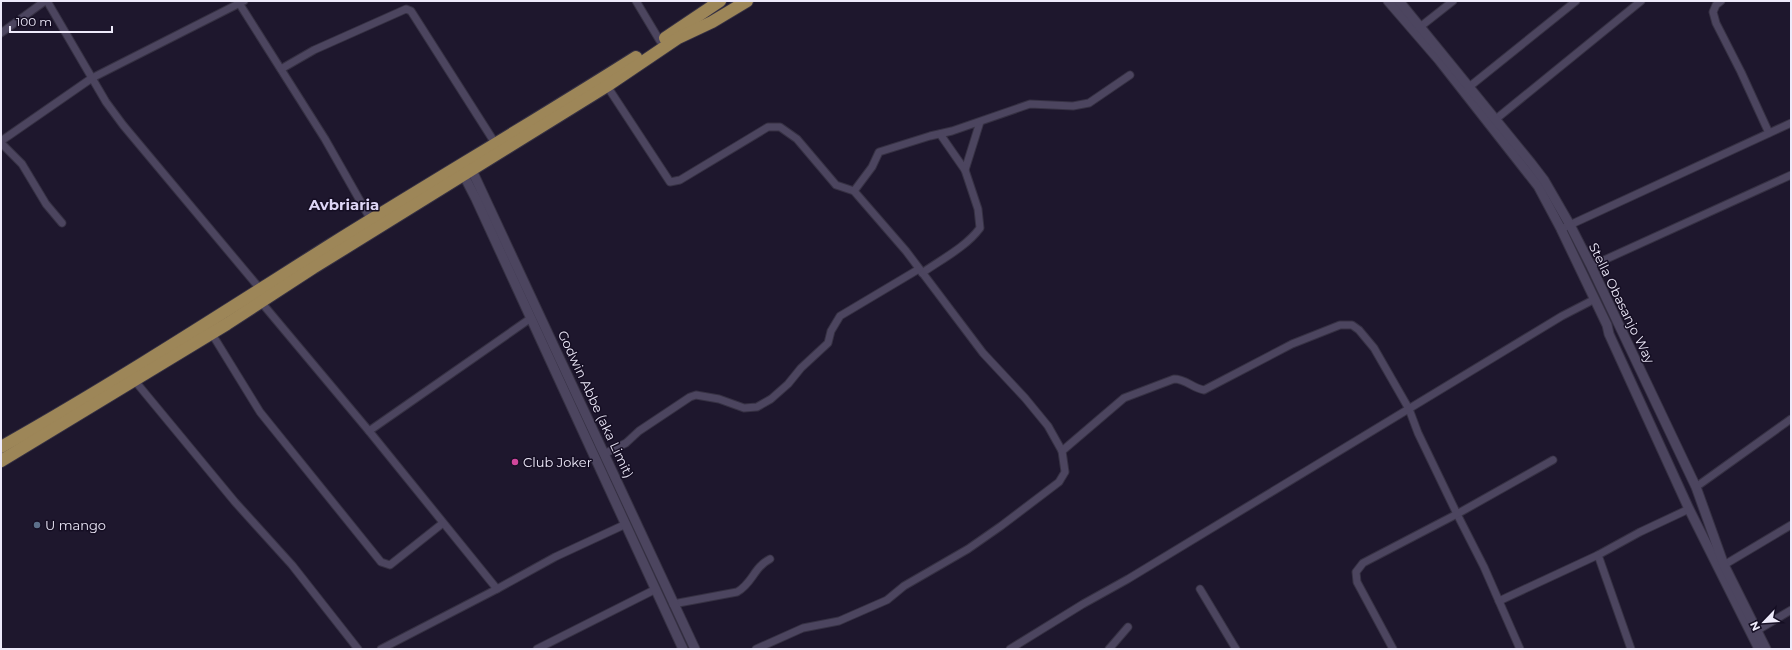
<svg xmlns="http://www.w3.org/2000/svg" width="1792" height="650" font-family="Montserrat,sans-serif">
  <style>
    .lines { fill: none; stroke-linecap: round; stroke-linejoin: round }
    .minor-casing { stroke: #363143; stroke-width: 9 }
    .tertiary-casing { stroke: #363143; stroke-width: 11 }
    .trunk-casing { stroke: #363143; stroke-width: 14 }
    .minor { stroke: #4c455f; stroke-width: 7 }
    .tertiary { stroke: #4c455f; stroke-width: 9 }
    .trunk { stroke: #9d8658; stroke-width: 12 }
    .hotel-dot { fill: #d1479c; stroke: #150e23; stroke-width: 1.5 }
    .service-dot { fill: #5c6f8a; stroke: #150e23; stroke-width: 1.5 }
    .labels { text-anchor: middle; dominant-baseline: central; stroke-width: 3; stroke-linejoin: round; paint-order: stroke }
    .street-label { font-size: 13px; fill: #eeeafa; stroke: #150e23 }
    .poi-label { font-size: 13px; fill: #eeeafa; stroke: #150e23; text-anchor: start }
    .quarter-label { font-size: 15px; font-weight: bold; fill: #ddd5f5; stroke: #150e23 }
  </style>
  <rect width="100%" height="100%" fill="#1e172d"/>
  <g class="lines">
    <defs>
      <g id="minor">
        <path d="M47 1 106 102 123 125 261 290"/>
        <path d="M636 1 660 41"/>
        <path d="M1721 1 1716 5 1713 12 1716 23 1741 72 1769 133"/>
        <path d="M239 3 325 139 371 220"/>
        <path d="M1420 27 1453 1"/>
        <path d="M1 33 45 1"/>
        <path d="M281 69 314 50 406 9 411 11 495 143"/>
        <path d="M607 86 670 182 680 180 768 127H780L797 139 836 185 854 191 906 251 983 353 1025 398 1048 426 1062 451"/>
        <path d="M1469 87 1576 1"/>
        <path d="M1496 119 1641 1"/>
        <path d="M1 141 92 78 244 1"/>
        <path d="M1 143 22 164 46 204 62 223"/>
        <path d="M965 170 980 122"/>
        <path d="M854 191 872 167 879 152 930 136 952 131 1030 104 1073 106 1089 103 1130 75"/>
        <path d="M1561 229 1791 123"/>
        <path d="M1591 266 1791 175"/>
        <path d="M922 273C942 259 966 247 980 228L978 209 965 170 940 134"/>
        <path d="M261 302 369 431 497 589"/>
        <path d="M212 334 260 412 381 562 390 565 443 523"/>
        <path d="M135 381 235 502 292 565 358 649"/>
        <path d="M369 431 531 318"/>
        <path d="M604 454 626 443 639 431 690 397 696 395 719 399 744 408 757 407 771 399 788 384 801 368 828 343 831 331 840 316 919 269"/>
        <path d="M1696 487 1791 419"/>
        <path d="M1598 555 1631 649"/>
        <path d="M1724 565 1791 525"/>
        <path d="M1200 589 1236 649"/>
        <path d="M1499 601 1598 555 1640 532 1689 509"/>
        <path d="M673 604 737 592C753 583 753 568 770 559"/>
        <path d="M1758 630 1791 610"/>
        <path d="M381 649 497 589 555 557 626 524"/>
        <path d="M537 649 656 589"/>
        <path d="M756 649 803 628 839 621 887 600 904 586 968 549 1001 526 1059 482 1065 472 1062 451 1124 398 1174 379C1186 379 1192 388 1204 390L1292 344 1340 325H1352L1359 330 1374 348 1409 409 1418 433 1457 514 1484 567 1520 649"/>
        <path d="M1010 649 1083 604 1128 579 1562 316 1595 299"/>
        <path d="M1109 649 1128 627"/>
        <path d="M1393 649 1357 582 1356 572 1363 563 1457 514 1553 460"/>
      </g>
      <g id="tertiary">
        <path d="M1388 1 1439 60 1538 186 1561 229 1607 325 1609 334 1689 509 1759 649"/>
        <path d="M1399 1 1531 163 1544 180 1570 225 1591 266 1696 487 1724 565 1766 649"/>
        <path d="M469 164 695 649"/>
        <path d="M461 170 476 199 683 649"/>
      </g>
      <g id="trunk">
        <path d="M665 38 720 1"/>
        <path d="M1 447C113 384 221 314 330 245 431 182 535 121 636 57"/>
        <path d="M1 461 227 324 313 268 607 86 678 38 712 22 747 1"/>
      </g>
    </defs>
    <use href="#minor" class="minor-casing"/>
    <use href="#tertiary" class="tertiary-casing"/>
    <use href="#trunk" class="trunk-casing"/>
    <use href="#minor" class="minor"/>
    <use href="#tertiary" class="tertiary"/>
    <use href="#trunk" class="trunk"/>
  </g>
  <circle class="hotel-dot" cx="515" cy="462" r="4"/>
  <circle class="service-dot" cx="37" cy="525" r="4"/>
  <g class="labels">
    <g class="street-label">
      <text transform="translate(1622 303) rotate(64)">Stella Obasanjo Way</text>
      <text transform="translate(596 404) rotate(65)">Godwin Abbe (aka Limit)</text>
    </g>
    <g class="poi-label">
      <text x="523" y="462">Club Joker</text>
      <text x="45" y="525">U mango</text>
    </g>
    <g class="quarter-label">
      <text x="344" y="204">Avbriaria</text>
    </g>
  </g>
  <rect width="1792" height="650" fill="none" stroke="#eeeafa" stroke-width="4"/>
  <g transform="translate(1764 622) rotate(245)" stroke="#150e23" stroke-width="3" paint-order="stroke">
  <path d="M0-3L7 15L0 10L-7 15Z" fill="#eeeafa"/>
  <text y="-6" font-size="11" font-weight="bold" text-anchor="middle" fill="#eeeafa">N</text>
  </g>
  <path d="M10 26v6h102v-6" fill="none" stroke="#eeeafa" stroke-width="2"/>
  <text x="16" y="26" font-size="12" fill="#eeeafa" stroke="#150e23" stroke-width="3" paint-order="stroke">100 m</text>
</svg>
